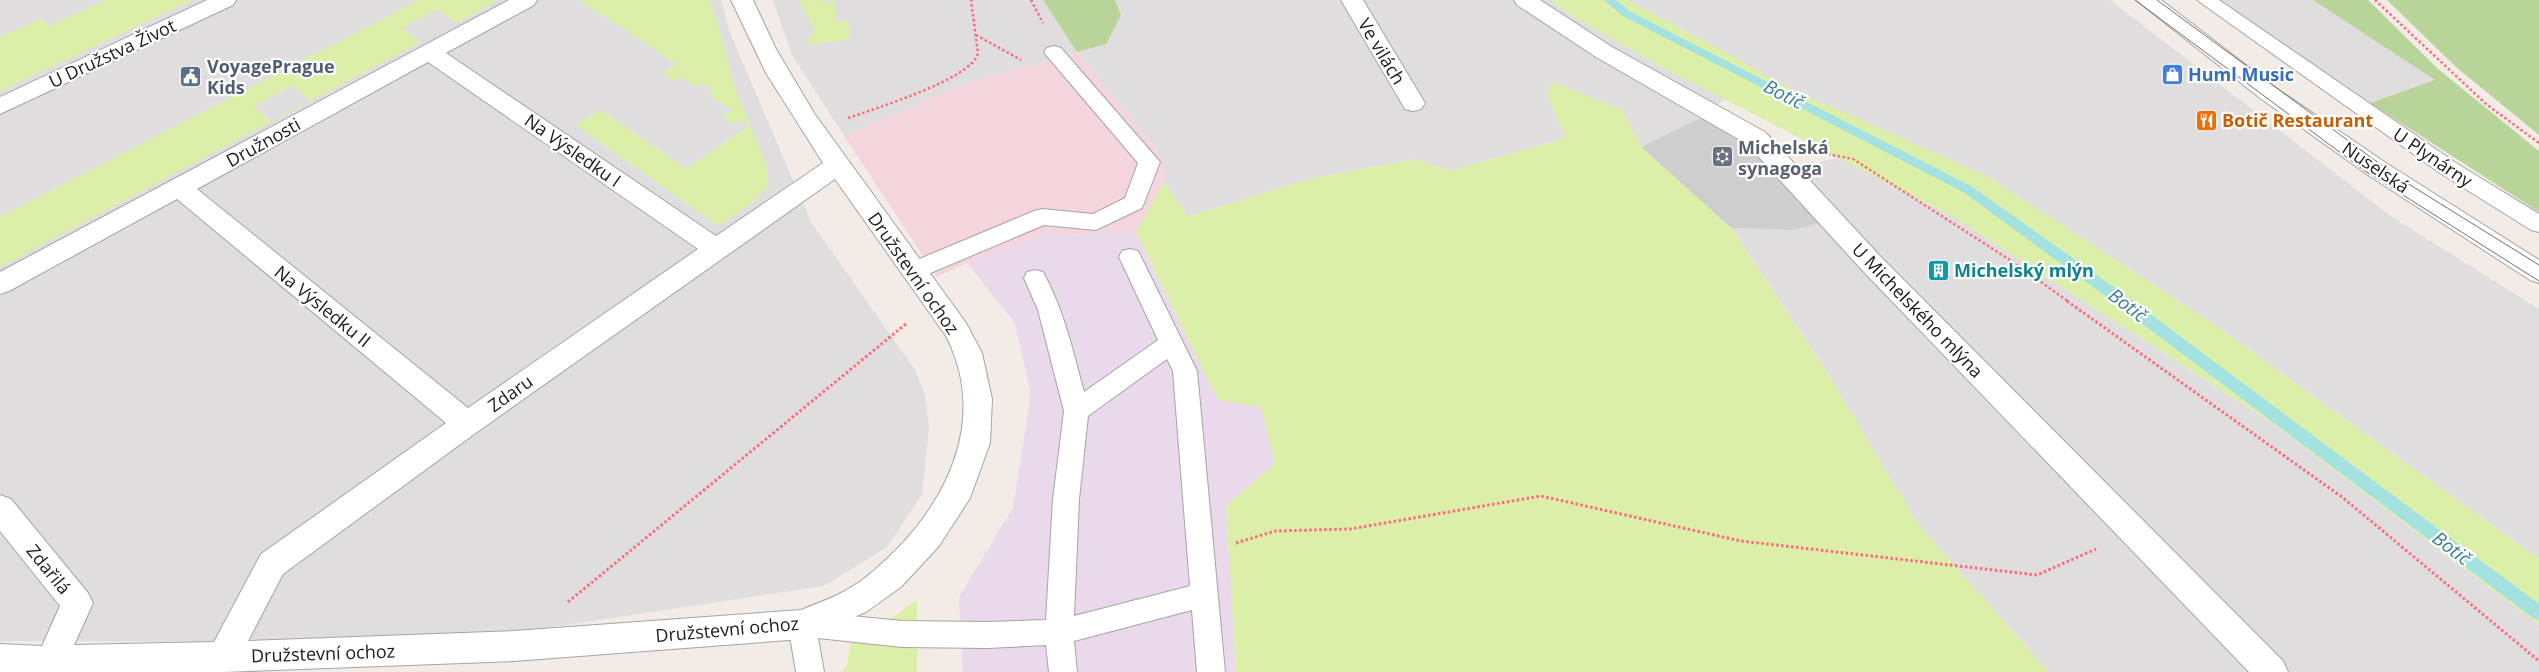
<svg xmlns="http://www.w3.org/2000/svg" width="2539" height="672" font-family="'Open Sans',sans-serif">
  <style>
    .residential { fill: #dfddde }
    .commercial { fill: #f3d5db }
    .industrial { fill: #ead8eb }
    .religious { fill: #cecece }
    .grass { fill: #dcefa9; fill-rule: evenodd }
    .forest { fill: #b8d498 }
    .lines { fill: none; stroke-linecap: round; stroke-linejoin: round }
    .stream { fill: #a4e2e1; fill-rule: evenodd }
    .service-casing { stroke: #a4a4a4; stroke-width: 2 }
    .minor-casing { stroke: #a4a4a4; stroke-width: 2 }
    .tertiary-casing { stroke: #a4a4a4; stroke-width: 2 }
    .path-far1 { stroke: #ff6a7e; stroke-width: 2.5; stroke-dasharray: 2.5 2.5; stroke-linecap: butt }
    .path { stroke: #ff6a7e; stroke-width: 3; stroke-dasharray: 2.5 2.5; stroke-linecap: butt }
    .service { fill: #fff; fill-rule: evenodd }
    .minor { fill: #fff; fill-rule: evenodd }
    .tertiary { fill: #fff; fill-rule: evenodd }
    .tram { stroke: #6e6e6e; stroke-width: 1 }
    .labels { text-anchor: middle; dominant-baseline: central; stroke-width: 4.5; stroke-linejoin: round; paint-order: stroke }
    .street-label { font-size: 18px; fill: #202020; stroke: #fff }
    .service-label { font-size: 18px; font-weight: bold; fill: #4e5e75; stroke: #fff; text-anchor: start }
    .shop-label { font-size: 18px; font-weight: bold; fill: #366cbe; stroke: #fff; text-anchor: start }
    .food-label { font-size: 18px; font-weight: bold; fill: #c56008; stroke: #fff; text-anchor: start }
    .worship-label { font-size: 18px; font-weight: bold; fill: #5b616d; stroke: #fff; text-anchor: start }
    .culture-label { font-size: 18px; font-weight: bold; fill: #0d838f; stroke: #fff; text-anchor: start }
    .water-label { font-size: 19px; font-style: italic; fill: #3a7f97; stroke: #fff }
  </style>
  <rect width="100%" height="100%" fill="#f2ebe6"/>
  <g class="residential">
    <path d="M0 0H721L730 33 811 222 915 370 925 395 929 428 922 494 887 547 824 586 512 633 332 642 0 641Z"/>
    <path d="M773 0H1043L1077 52 1121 15 1115 0H1551L1567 13 1660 66 1725 99 1702 117 1641 147 1622 110 1547 95 1566 138 1449 171 1416 159 1309 179 1187 217 1164 182 1163 158 1077 52 958 86 845 137 792 55Z"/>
    <path d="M1628 0H2110L2392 217 2539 309V559L2206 319Z"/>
    <path d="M2214 0H2313L2436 80 2370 103Z"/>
    <path d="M1841 157 1957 219 2272 423 2539 625V672H2048L1917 523 1828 374 1731 228 1793 230 1776 173Z"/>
  </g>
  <path class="commercial" d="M1077 52 1163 158 1164 182 1136 232 1096 230 1083 236 1071 234 967 263 937 277 845 137 958 86Z"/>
  <path class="industrial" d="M1096 230 1136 232 1217 399 1261 407 1275 463 1226 506 1236 672H963L959 597 1013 508 1031 394 1015 323 967 263 1048 232 1083 236Z"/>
  <path class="religious" d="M1702 117 1716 121 1776 173 1823 222 1793 230 1731 228 1641 147Z"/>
  <g class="grass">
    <path d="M106 0H192L0 91V37L40 19 49 26Z"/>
    <path d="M419 0H498L456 23 437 9 402 28 420 42 0 267V217ZM292 85 310 100 271 121 253 107Z"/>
    <path d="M579 0H709L721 35 734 87 768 170V186L754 201 718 226 576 125 601 110 686 169 749 126 740 120 734 124 722 116 732 110 709 95 714 91 702 83 696 87 681 77 673 81 662 74 677 64Z"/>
    <path d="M798 0H821L822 3 835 1V21L848 20 850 39 811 45 807 43 814 29Z"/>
    <path d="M1551 0H1628L1796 91 1987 176 2206 319 2539 559V625L2272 423 1957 219 1660 66 1567 13Z"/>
    <path d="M1552 82 1622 110 1641 147 1731 228 1828 374 1917 523 2048 672H1236L1226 506 1275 463 1261 408 1217 399 1136 232 1164 182 1187 217 1309 179 1416 159 1449 171 1566 138 1547 95Z"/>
    <path d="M917 600V672H842L847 665 852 634 889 620Z"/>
  </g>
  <g class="forest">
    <path d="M1043 0H1115L1121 15 1106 44 1077 52Z"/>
    <path d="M2313 0H2368L2438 69 2539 151V212L2370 103 2435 80Z"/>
    <path d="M2387 0H2539V135L2456 67Z"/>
  </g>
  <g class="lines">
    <path class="stream" d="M1604 0H1616L1631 12 1971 186 2118 290 2539 604V620L2533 618 2108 298 1963 192 1623 16Z"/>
    <defs>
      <g id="service">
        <path d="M2197 0H2219L2456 163 2539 214V232L2531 230 2440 173Z"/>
        <path d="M1054 46 1061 48 1160 162 1142 208 1096 230 1044 225 921 277 913 279 905 277 902 271 905 265 1034 211 1042 209 1093 214 1125 198 1138 163 1047 56 1044 52 1047 48Z"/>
        <path d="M1130 249 1138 251 1141 257 1197 371 1225 672H1197L1192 610 1074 641 1077 672H1049L1046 645 988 648 902 647 818 638 824 672H796L788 624 792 615 802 611 902 621 988 622 1046 620 1053 499 1064 411 1038 310 1024 278 1027 272 1035 270 1043 272C1064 310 1073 351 1084 392L1158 340 1119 257 1122 251ZM1167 359 1173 371 1190 586 1074 616 1079 499 1088 416Z"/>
      </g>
      <g id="minor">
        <path d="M207 0H236L233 5 0 114V97Z"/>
        <path d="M509 0H537L534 5 446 53 716 236 823 163 766 73 731 0H753L776 49 814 113 966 323 982 353 992 399 990 443 970 498 939 546 901 587 866 612 802 639 514 661 223 672H0V644L42 646 60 606 0 531V495L11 499 88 593 93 603 74 645 214 642 261 554 446 423 177 199 9 291 0 294V272ZM428 62 698 249 468 408 197 189ZM835 179 946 336C985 412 954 489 899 547 882 564 864 581 843 592 830 599 815 604 801 610L514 631 248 641 283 574 477 432Z"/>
        <path d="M1341 0H1363L1425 103 1421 109 1413 111 1405 109Z"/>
        <path d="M1514 0H1540L1612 47 1765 132 1880 256 2283 661 2288 672H2249L1862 270 1747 144 1596 57 1517 5Z"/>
      </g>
      <path id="tertiary" d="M2136 0H2161L2276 88 2386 163 2539 260V283L2530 280 2368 175 2260 98Z"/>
    </defs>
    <use href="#service" class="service-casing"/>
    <use href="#minor" class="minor-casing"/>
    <use href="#tertiary" class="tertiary-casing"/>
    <g class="path-far1">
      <path d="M1031 0 1043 23"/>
      <path d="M2375 0 2486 104 2539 143"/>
      <path d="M976 35 1021 60"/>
      <path d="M848 118C873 109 973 79 978 53L971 0"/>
      <path d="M1818 152 1853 159 2010 260 2069 302"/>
    </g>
    <g class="path">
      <path d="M2067 301 2342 497 2539 661"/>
      <path d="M1236 543 1275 531 1350 529 1541 496 1741 541 2037 575 2096 549"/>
      <path d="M568 602 907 323"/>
    </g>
    <use href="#service" class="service"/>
    <use href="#minor" class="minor"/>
    <use href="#tertiary" class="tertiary"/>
    <g class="tram">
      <path d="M2135 0 2365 171 2539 281"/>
      <path d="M2157 0 2399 178 2539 265"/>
    </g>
  </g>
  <defs>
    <symbol id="shop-square" viewBox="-11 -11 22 22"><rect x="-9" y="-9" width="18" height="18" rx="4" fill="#3f7fe0" stroke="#fff"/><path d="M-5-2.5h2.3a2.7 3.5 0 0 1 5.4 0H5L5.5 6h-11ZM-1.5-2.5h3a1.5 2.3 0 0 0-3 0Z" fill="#fff"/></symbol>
    <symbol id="civic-square" viewBox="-11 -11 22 22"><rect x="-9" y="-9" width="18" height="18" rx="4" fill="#5c6f8a" stroke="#fff"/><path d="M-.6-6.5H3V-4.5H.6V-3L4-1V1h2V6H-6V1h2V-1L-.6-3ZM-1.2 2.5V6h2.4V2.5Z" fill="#fff"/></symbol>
    <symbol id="restaurant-square" viewBox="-11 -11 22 22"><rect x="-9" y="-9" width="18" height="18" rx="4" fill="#e8710a" stroke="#fff"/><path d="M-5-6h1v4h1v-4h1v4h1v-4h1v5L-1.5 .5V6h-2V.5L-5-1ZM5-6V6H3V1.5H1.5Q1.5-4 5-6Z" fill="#fff"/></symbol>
    <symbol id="synagogue-square" viewBox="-11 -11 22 22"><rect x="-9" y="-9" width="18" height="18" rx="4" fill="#6b7280" stroke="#fff"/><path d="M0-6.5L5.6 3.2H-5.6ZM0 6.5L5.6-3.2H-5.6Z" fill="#fff"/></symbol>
    <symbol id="building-square" viewBox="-11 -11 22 22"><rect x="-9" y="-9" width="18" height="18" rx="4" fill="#0f9aa8" stroke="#fff"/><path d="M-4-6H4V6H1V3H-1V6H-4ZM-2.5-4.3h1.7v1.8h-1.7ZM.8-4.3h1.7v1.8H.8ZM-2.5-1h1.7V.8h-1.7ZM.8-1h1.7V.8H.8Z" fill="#fff"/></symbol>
  </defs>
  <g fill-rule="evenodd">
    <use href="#shop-square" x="2160" y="62" width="25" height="25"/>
    <use href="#civic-square" x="178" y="64" width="25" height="25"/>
    <use href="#restaurant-square" x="2194" y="108" width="25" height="25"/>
    <use href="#synagogue-square" x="1710" y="144" width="25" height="25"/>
    <use href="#building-square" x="1926" y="258" width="25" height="25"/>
  </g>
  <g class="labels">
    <g class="street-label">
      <text transform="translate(1382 51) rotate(59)">Ve vilách</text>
      <text transform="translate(112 53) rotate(-25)">U Družstva Život</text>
      <text transform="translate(263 142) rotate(-29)">Družnosti</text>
      <text transform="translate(573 150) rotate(35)">Na Výsledku I</text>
      <text transform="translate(2433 157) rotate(34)">U Plynárny</text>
      <text transform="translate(2376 167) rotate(34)">Nuselská</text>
      <text transform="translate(914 273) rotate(55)">Družstevní ochoz</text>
      <text transform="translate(323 306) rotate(39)">Na Výsledku II</text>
      <text transform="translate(1918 310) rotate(46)">U Michelského mlýna</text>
      <text transform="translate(510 393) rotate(-35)">Zdaru</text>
      <text transform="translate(49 569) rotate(51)">Zdařilá</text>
      <text transform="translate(727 629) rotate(-5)">Družstevní ochoz</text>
      <text transform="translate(323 653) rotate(-2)">Družstevní ochoz</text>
    </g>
    <g class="service-label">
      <text x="207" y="66">VoyagePrague<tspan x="207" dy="21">Kids</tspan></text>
    </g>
    <g class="shop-label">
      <text x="2188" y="74">Huml Music</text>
    </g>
    <g class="food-label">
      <text x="2222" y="120">Botič Restaurant</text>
    </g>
    <g class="worship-label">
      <text x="1738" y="147">Michelská<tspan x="1738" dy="21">synagoga</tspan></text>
    </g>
    <g class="culture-label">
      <text x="1954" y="270">Michelský mlýn</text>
    </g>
    <g class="water-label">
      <text transform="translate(1784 94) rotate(27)">Botič</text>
      <text transform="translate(2128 305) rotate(37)">Botič</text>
      <text transform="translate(2452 548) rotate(37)">Botič</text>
    </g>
  </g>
</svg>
